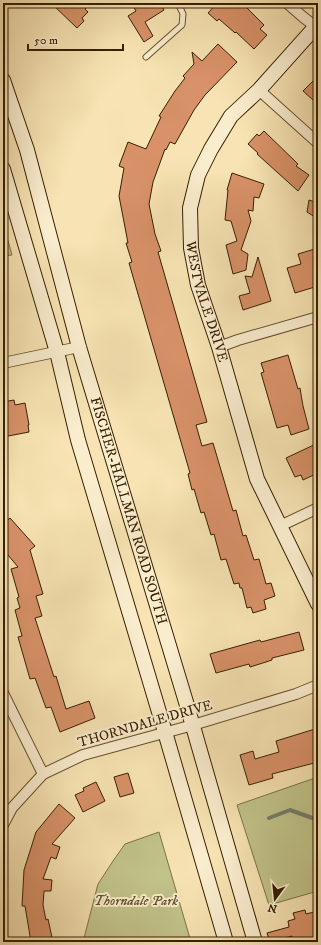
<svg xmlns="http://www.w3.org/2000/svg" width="321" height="945" font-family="'IM FELL DW Pica',serif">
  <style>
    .green { fill: #c1c38a; stroke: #7c7245 }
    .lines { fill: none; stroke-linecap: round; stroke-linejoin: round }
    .stream { stroke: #747e6b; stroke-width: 4 }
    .building { fill: #d89168; stroke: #362000 }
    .lane-casing { stroke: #66512d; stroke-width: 7 }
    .street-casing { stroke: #66512d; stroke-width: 12 }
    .secondary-casing { stroke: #362000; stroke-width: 16 }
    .lane { stroke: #faedce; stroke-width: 5 }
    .street { stroke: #faedce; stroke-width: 10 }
    .secondary { stroke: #faedce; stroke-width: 14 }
    .labels { text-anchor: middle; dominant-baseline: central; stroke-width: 4; stroke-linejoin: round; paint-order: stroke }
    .street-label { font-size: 14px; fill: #362000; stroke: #faedce }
    .park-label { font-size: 14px; font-style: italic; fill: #605129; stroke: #faedce }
  </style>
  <rect width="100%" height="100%" fill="#f7e3b3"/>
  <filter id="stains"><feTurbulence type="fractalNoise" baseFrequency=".005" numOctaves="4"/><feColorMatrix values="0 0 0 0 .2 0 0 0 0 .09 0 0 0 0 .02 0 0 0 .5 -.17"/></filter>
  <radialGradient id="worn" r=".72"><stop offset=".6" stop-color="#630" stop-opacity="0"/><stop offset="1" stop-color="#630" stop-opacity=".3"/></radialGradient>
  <g class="green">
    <path d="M3 223 12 255 3 256Z"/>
    <path d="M318 777V891L269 905 237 805Z"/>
    <path d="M159 832 191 942H83L98 884 113 861 125 844Z"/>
  </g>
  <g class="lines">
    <path class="stream" d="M269 818 290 810 318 820"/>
  </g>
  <g class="building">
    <path d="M51 3H91L85 9 88 12 82 18 84 21 77 28Z"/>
    <path d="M131 3H160L164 10 145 22 153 36 144 42 128 16 136 11Z"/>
    <path d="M217 3H242L264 25 260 29 267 35 254 49 236 32 235 33 219 19 217 21 208 13Z"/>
    <path d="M218 44 237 62 205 95 194 110 175 144 170 142 166 150 165 149 153 182 149 204 155 234 161 251 158 252 207 422 196 425 202 446 213 443 233 511 236 510 243 536 246 535 254 560 259 559 266 584 271 583 275 596 264 600 266 609 253 613 251 607 247 608 242 588H240L239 583 234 584 226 559 221 560 214 534 211 535 204 512 201 513 194 489 192 490 188 474 190 473 129 263 132 262 126 243H128L119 196 124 168 119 166 128 142 146 149 161 117 159 116 175 91 185 78 183 76 194 64 192 52 202 61Z"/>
    <path d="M318 76V95L313 100 303 91Z"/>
    <path d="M264 131 298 164 296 166 309 175 298 191 257 154 258 153 248 144 257 134 259 136Z"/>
    <path d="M232 173 264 184 259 198 254 197 253 211 248 210 251 221 241 250 248 254 246 270 233 274 226 245 237 241 231 221 225 220 228 190H227Z"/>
    <path d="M309 200 318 203V219L307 212Z"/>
    <path d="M318 248V286L295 293 287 268 301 264 298 254Z"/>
    <path d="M258 257 271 301 243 310 239 296 250 293 245 276 252 277Z"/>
    <path d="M288 355 298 389 300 388 303 406 309 429 291 435 288 425 277 428 261 373 264 372 261 363Z"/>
    <path d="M14 400 15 405 25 403 29 425H28L29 432 3 437V402Z"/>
    <path d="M318 443V473L303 480 301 475 295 477 286 458Z"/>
    <path d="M10 518 35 546 30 550 43 594 36 596 42 616 35 618 54 677 56 676 66 709 89 701 95 718 60 732 51 707 46 708 35 678 30 679 18 637 22 636 15 610 20 608 17 598 19 597 11 569 18 567 3 549V524Z"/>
    <path d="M299 632 304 650 272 658V660L266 662 250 667 249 664 216 673 210 654 260 640 261 642Z"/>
    <path d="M315 729 318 739V762L272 774 273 778 249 785 240 755 253 751 255 759 279 752 276 741Z"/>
    <path d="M128 773 134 793 120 797 114 777Z"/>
    <path d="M96 782 105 801 83 812 75 795 84 791 83 788Z"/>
    <path d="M59 804 75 818 52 844 60 847 56 859 51 857 43 879 52 880 51 891H44L43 905 46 920 48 919 53 942H31L25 906H22L24 870 36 832Z"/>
    <path d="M305 910 306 914 318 911V942H294L292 936 270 942 267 933 289 927 288 921 295 919 293 913Z"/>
  </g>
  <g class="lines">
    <defs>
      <path id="lane" d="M146 57 182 25 183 14 178 3"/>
      <g id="street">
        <path d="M287 3 303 17 316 27"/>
        <path d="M259 90 318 143"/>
        <path d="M219 347 238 340 318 317"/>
        <path d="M3 363 79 347"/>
        <path d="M280 526 318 508"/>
        <path d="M3 693 43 774"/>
        <path d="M3 825 12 808 43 774 83 755 193 725 296 694 318 685"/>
      </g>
      <g id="secondary">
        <path id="s1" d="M318 24 259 90 231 116 211 149 198 175 190 208 191 248 198 285 219 347 257 479 318 604"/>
        <path id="s2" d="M3 80 27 150 79 347 186 702 255 942"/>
        <path d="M3 169 57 352 78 440 165 732 226 942"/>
      </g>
    </defs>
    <use href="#lane" class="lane-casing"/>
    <use href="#street" class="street-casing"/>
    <use href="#secondary" class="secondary-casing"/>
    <use href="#lane" class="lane"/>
    <use href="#street" class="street"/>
    <use href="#secondary" class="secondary"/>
  </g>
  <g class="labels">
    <g class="street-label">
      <text stroke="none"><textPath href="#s1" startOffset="324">WESTVALE DRIVE</textPath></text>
      <text stroke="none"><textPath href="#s2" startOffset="449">FISCHER-HALLMAN ROAD SOUTH</textPath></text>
      <text transform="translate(145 724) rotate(-16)">THORNDALE DRIVE</text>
    </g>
    <g class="park-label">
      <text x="136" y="901">Thorndale Park</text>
    </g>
  </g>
  <rect width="321" height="945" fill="none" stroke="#f7e3b3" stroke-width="16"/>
  <rect x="4" y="4" width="313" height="937" fill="none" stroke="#362000" stroke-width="2"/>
  <rect x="8" y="8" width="305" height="929" fill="none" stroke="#362000"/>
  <g transform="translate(275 899) rotate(195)" stroke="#faedce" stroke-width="3" paint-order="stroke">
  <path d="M0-3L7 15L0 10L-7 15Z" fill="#362000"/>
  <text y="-6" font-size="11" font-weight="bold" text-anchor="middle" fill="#362000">N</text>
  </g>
  <path d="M28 44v6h95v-6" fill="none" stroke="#362000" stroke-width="2"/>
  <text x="34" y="44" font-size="12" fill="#362000" stroke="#faedce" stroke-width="3" paint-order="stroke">50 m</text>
  <rect width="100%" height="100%" filter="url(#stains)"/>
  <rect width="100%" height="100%" fill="url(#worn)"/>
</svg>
